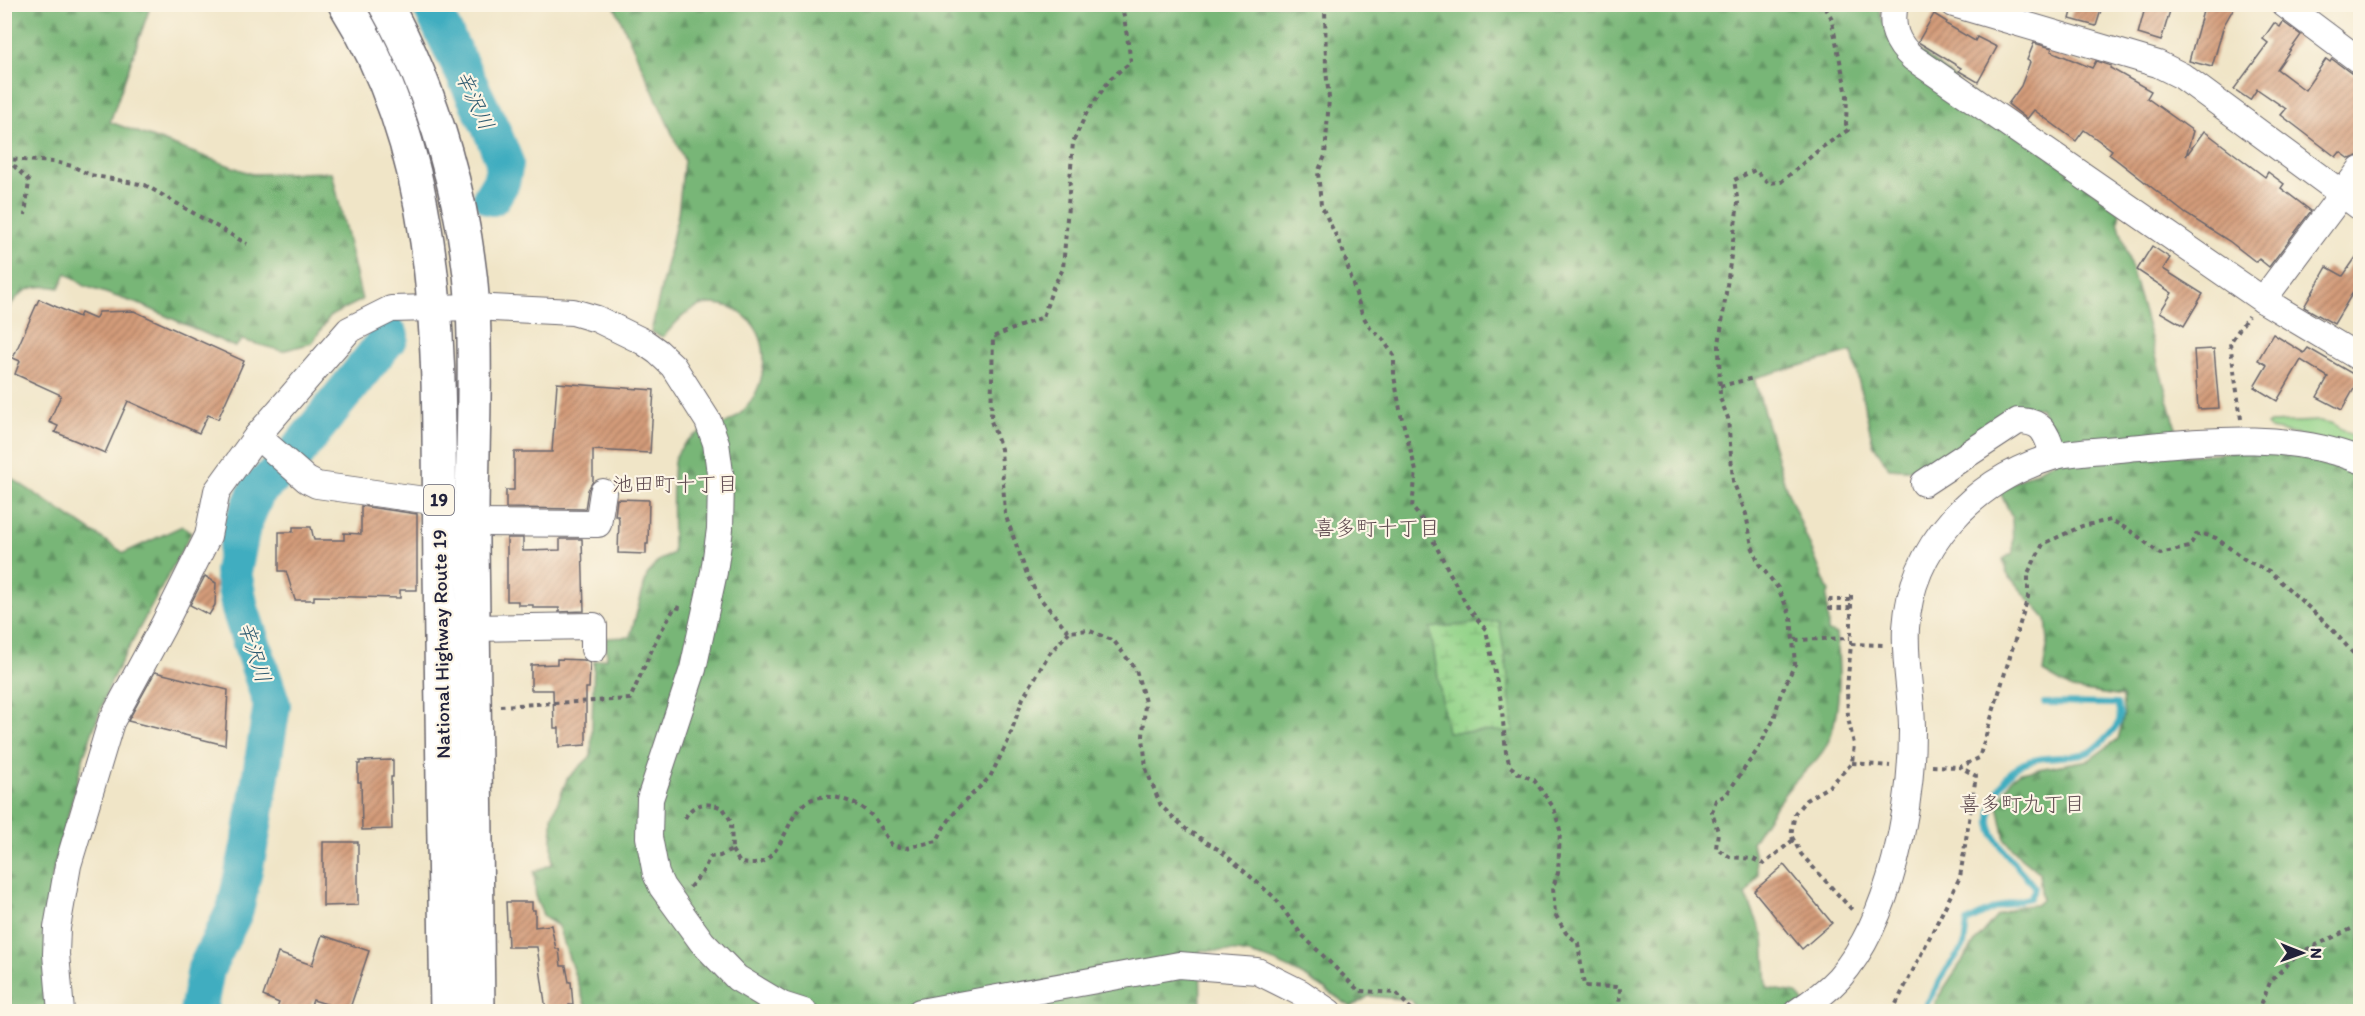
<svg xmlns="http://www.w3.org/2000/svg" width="2365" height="1016" font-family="Itim,'Klee One',sans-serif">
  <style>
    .green { fill: #95d48b; stroke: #5c7b63; stroke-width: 1.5 }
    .forest { fill: url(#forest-firs); stroke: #4d6c59; stroke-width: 1.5 }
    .wetland { fill: url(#wetland-marsh); stroke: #5c7b63; stroke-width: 1.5 }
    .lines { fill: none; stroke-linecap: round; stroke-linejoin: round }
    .stream { stroke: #41adc0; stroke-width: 6 }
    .river { stroke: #41adc0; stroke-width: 38 }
    .building { fill: url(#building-hatch) }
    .minor-casing { stroke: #6a666c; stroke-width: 28 }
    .highway-casing { stroke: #6a666c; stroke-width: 36 }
    .path { stroke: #6a666c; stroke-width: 4; stroke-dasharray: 4.5 4.5; stroke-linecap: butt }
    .minor { stroke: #fff; stroke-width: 26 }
    .highway { stroke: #fff; stroke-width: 33 }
    .labels { text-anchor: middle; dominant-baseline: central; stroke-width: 4.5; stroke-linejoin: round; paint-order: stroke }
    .shield { fill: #fcf5e5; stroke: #63616e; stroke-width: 1.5 }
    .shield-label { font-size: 18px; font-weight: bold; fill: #22223b }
    .street-label { font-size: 20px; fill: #22223b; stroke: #fcf5e5 }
    .water-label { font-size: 21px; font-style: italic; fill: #2e5a70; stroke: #fcf5e5 }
    .neighbourhood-label { font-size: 21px; fill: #604c51; stroke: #fcf5e5 }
  </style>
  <defs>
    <pattern id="forest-firs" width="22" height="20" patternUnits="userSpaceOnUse" patternTransform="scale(1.5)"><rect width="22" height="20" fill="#78b677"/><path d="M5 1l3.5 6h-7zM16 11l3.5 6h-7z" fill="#629463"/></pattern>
    <pattern id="wetland-marsh" width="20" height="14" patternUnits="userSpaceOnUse" patternTransform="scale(1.5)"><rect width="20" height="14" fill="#95d48b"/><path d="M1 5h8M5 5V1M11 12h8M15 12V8" fill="none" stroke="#80b679"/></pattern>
    <pattern id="building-hatch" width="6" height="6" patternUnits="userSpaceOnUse" patternTransform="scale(1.5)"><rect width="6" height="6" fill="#d39b79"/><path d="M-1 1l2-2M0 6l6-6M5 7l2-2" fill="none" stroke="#ab7e64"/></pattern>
  </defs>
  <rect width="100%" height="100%" fill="#fcf5e5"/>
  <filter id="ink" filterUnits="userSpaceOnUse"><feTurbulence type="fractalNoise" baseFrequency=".0167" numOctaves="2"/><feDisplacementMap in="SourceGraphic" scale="12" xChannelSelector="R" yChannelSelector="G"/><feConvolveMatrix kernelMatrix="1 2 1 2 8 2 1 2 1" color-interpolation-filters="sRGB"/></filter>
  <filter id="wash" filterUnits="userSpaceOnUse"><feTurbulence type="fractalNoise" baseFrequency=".008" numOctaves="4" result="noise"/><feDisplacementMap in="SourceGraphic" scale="24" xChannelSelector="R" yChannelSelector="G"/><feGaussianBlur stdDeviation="1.35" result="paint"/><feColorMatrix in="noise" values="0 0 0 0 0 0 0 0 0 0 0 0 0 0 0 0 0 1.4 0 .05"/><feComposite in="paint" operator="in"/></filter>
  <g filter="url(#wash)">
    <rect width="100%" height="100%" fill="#f0e5c7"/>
    <path class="green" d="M2320 421 2331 423 2358 439V448L2270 429 2266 425 2270 423Z"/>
    <g class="forest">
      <path d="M5 4 146 5 149 10 110 122 252 174 332 172 362 300 330 316 312 343 282 351 242 340 235 347 144 306 85 286 66 273 59 288C31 283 19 290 5 314Z"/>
      <path d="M614 5H1878L1882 20 2120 213 2118 221 2184 456 2242 451 2287 453 2360 475V1011H1935V1002L1952 976 1976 941 1997 916 2018 906 2036 905 2042 900 2039 872 2021 858 2005 839 1998 805 2012 778 2021 772 2089 760 2118 739 2124 715 2122 697 2072 689 2043 672 2048 641 2046 619 2007 574 2003 559 2013 553 2012 517 1999 490 2060 459 2055 430 2040 408C1991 410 1990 422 1954 450 1948 454 1942 461 1935 464 1921 472 1904 469 1889 468L1873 444 1852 352 1754 378 1785 485 1829 592 1827 597 1828 632 1836 634C1841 666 1841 720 1825 748 1817 762 1802 773 1791 786 1776 803 1764 823 1752 842L1758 874 1746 895 1764 937 1767 988 1796 993 1811 1011 1422 1012 1410 1000 1369 996 1351 1007C1317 983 1280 958 1238 952 1225 951 1213 951 1200 950L1201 1011H587L558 926 544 917 536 899 534 872 552 864V817L567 779 591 756 594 661 607 658 606 638 630 637 647 575 658 561 673 553C673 538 671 466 675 458 693 422 719 434 741 413 765 390 773 346 750 321 738 309 728 304 710 304 689 305 676 323 663 337L651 332 678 214 684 160Z"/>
      <path d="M4 473 124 553 182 526 191 533 112 679 84 755 53 872 45 932 52 1011H5Z"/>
    </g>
    <path class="wetland" d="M1499 621 1508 676 1513 731 1447 732 1430 628Z"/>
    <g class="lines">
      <path class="stream" d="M1925 1012 1926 1005 1947 969 1964 946 1967 922C1987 911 2008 902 2030 898L2035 888C2022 870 1994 845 1990 824 1989 815 1993 801 1997 793 2019 747 2047 763 2087 753 2095 751 2116 729 2119 721 2121 715 2119 710 2117 704L2044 703"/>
      <g class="river">
        <path d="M430 4 492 131 505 163 501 182 492 197"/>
        <path d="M198 1012 206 969 235 910 251 838 272 705 240 609 233 572 242 526 257 491 287 464 390 336"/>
      </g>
    </g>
    <g id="blocks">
      <g class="building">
        <path d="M2074 4H2103L2096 26 2070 19Z"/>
        <path d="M2146 4H2172L2161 41 2138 34Z"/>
        <path d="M2205 4H2236L2224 25 2212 67 2189 61Z"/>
        <path d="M1934 14 1947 22 1946 24 1975 41 1977 37 1997 47 1978 82 1959 71 1961 68 1918 42Z"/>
        <path d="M2283 22 2301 35 2277 69 2305 90 2326 59 2330 62 2332 59 2351 73 2361 76V155L2350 159 2340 152 2336 157 2281 115 2286 109 2257 89 2250 100 2234 89 2268 43 2263 39 2274 23 2280 27Z"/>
        <path d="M2034 43 2052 48 2051 51 2092 68 2096 61 2111 66 2110 68 2151 91 2147 98 2193 131 2186 156 2204 131 2265 177 2268 172 2284 184 2281 188 2311 211 2269 267 2259 259 2256 262 2229 241 2186 214 2109 154 2112 150 2084 130 2076 141 2034 110 2027 119 2008 104 2021 86 2030 62 2027 60Z"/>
        <path d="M2152 246 2170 258 2163 269 2203 294 2184 326 2160 312 2172 293 2137 270Z"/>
        <path d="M2361 250V279L2334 324 2304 307 2327 267 2343 276Z"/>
        <path d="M39 299 79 317 81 313 95 319 99 312 134 311 244 361 218 419 208 415 199 433 128 401 105 453 55 432 58 426 49 422 61 395 15 374 20 361 13 358Z"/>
        <path d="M2273 334 2304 353 2308 348 2360 378 2342 410 2317 397 2328 377 2301 360 2277 401 2254 387 2267 365 2258 360Z"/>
        <path d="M2214 349 2219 408 2198 409 2194 350Z"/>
        <path d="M557 383 654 390 650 453 593 450V481L588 490 585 509 506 508V490H514V452H552Z"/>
        <path d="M617 499 649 500 648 544H646V554L618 553 619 519 618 516H615Z"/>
        <path d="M361 506 417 514V590H400V598L314 596V600H295L286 571H279V532H293V527H311L314 540H344V533L361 534Z"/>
        <path d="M507 538H523V551L560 550V539H582L584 611 559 612V608H533V605H518V601H507Z"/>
        <path d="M205 576 216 583 215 605 209 615 190 605Z"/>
        <path d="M557 659 584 660 590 663 589 688H586V745L559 747V728H554L553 690H531V665L557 664Z"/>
        <path d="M155 672 228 690 225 745 128 721Z"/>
        <path d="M393 760V777H391L392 829 362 830 361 782H358V764H360V761Z"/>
        <path d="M323 842H358V905L323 906Z"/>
        <path d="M1784 865 1832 923 1802 949 1754 891Z"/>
        <path d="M506 902H532V910H535V927L551 925 556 949H559L561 966H566L569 982H571L573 1005H569L570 1008 546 1010 537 947H508Z"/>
        <path d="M322 935 369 951 349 1011 313 1000 309 1011H276L279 1003 263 996 278 953 312 965Z"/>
      </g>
    </g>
  </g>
  <g filter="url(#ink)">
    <use href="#blocks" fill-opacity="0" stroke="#6a666c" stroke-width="1.5"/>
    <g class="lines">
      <defs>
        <g id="minor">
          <path d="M1895 4C1890 27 1896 43 1913 58L2263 300 2360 358"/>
          <path d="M1954 4 2158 64 2182 76 2360 207"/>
          <path d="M2284 4 2360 61"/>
          <path d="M2263 300 2360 170"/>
          <path d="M257 436 307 480 317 485 439 502"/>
          <path d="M1924 483 2018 421C2044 421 2046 434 2054 456"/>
          <path d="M472 523 598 524 603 492"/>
          <path d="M474 628 594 626V649"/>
          <path d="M61 1012 56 954 57 928 68 865 111 722 163 626 208 536 217 491 257 436 349 330 391 309 473 307 573 312 597 319 644 342 658 352 673 366 708 421 716 443 721 480 720 529 714 572 693 669 650 799 649 837 656 874 662 887 702 942 737 978 782 1005 804 1012"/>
          <path d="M920 1012 1179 965 1257 971 1301 993 1329 1012"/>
          <path d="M1797 1012C1812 1002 1827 991 1839 978 1891 919 1912 806 1912 730 1912 696 1904 662 1906 628 1911 545 1975 480 2052 457 2074 450 2106 451 2129 448 2206 441 2287 431 2360 460"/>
        </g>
        <g id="highway">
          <path d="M345 4C452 174 437 377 440 569 442 717 444 864 447 1012"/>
          <path d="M385 4C434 91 467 209 473 308 477 386 471 466 472 544 475 700 476 856 478 1012"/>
        </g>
      </defs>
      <use href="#minor" class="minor-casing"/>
      <use href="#highway" class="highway-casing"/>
      <g class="path">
        <path d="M1122 4 1131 62 1111 78 1087 112 1073 142 1063 269 1053 287 1043 317 993 337 991 421 1001 449 1005 514 1028 577 1038 596 1069 632 1088 630 1114 641 1136 670 1145 702 1143 737 1146 769 1161 806 1187 830 1221 851 1275 898 1301 934 1359 991 1396 993 1414 1012"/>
        <path d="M1325 4 1326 70 1329 98 1325 156 1318 172 1321 205 1342 248 1362 314 1370 328 1382 338 1394 356V376L1401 415 1416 471 1412 507 1423 521 1467 606 1486 630 1501 701 1506 752 1510 766 1518 773 1534 780 1554 808 1560 830 1558 873 1553 887 1555 914 1566 933 1578 943 1584 986 1620 987 1619 1012"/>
        <path d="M4 159 55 162 72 166 90 175 145 185 247 244"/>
        <path d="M7 159 29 181 25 215"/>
        <path d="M1720 386 1754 378"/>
        <path d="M2241 419 2230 343 2248 316"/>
        <path d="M1851 595V644L1847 688 1848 718 1854 744 1852 763 1831 785 1806 800 1795 813 1791 835 1801 854 1854 912"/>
        <path d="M1851 608H1830V600H1851"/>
        <path d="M1795 640 1850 638"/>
        <path d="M1851 644 1883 645"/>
        <path d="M500 706 630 699 657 638 675 607 683 609"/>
        <path d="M1852 763 1890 766"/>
        <path d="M1932 766 1960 767"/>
        <path d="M685 818C693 802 707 802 723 808L731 821 732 850 720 856 710 857 702 873 689 888"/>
        <path d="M1793 840 1764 864 1753 859 1730 857 1716 848 1718 832 1712 812 1716 800 1726 795 1758 749 1774 719 1780 696 1795 664 1791 617 1778 588 1759 564 1752 546 1746 514 1733 481 1728 418 1720 398 1719 345 1738 203 1734 180 1755 170 1768 183 1781 182 1821 148 1848 130 1846 124 1847 95 1831 17 1823 4"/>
        <path d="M732 850 740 863C749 864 759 866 767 859 783 846 787 824 799 809 816 787 852 798 870 814 879 822 885 835 892 845L906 848 937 841 944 827 958 808 990 777 1008 741 1023 698 1049 654 1069 632"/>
        <path d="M1892 1012 1960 877 1976 776 1960 767 1979 758 2028 597V573L2043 544 2082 526 2111 520 2134 533 2160 554 2189 547 2196 535 2203 534 2216 538 2247 561 2269 571 2330 627 2360 661"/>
        <path d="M2258 1012 2271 980 2301 952 2360 925"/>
      </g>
      <use href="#minor" class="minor"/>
      <use href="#highway" class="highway"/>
    </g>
  </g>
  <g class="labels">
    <rect class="shield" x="424" y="485" width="30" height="30" rx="4.5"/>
    <g class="shield-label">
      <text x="439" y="500">19</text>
    </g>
    <g class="street-label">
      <text transform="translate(441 644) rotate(-91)">National Highway Route 19</text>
    </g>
    <g class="water-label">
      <text transform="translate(475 100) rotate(65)">辛沢川</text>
      <text transform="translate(255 652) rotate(72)">辛沢川</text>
    </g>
    <g class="neighbourhood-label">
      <text x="675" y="483">池田町十丁目</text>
      <text x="1377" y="527">喜多町十丁目</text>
      <text x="2022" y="803">喜多町九丁目</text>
    </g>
  </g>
  <rect width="2365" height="1016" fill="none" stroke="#fcf5e5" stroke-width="24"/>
  <g transform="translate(2302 953) rotate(91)" stroke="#fcf5e5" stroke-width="4.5" paint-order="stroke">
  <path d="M0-4.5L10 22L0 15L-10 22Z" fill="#22223b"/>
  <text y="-9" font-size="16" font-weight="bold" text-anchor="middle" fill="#22223b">N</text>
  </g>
</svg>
